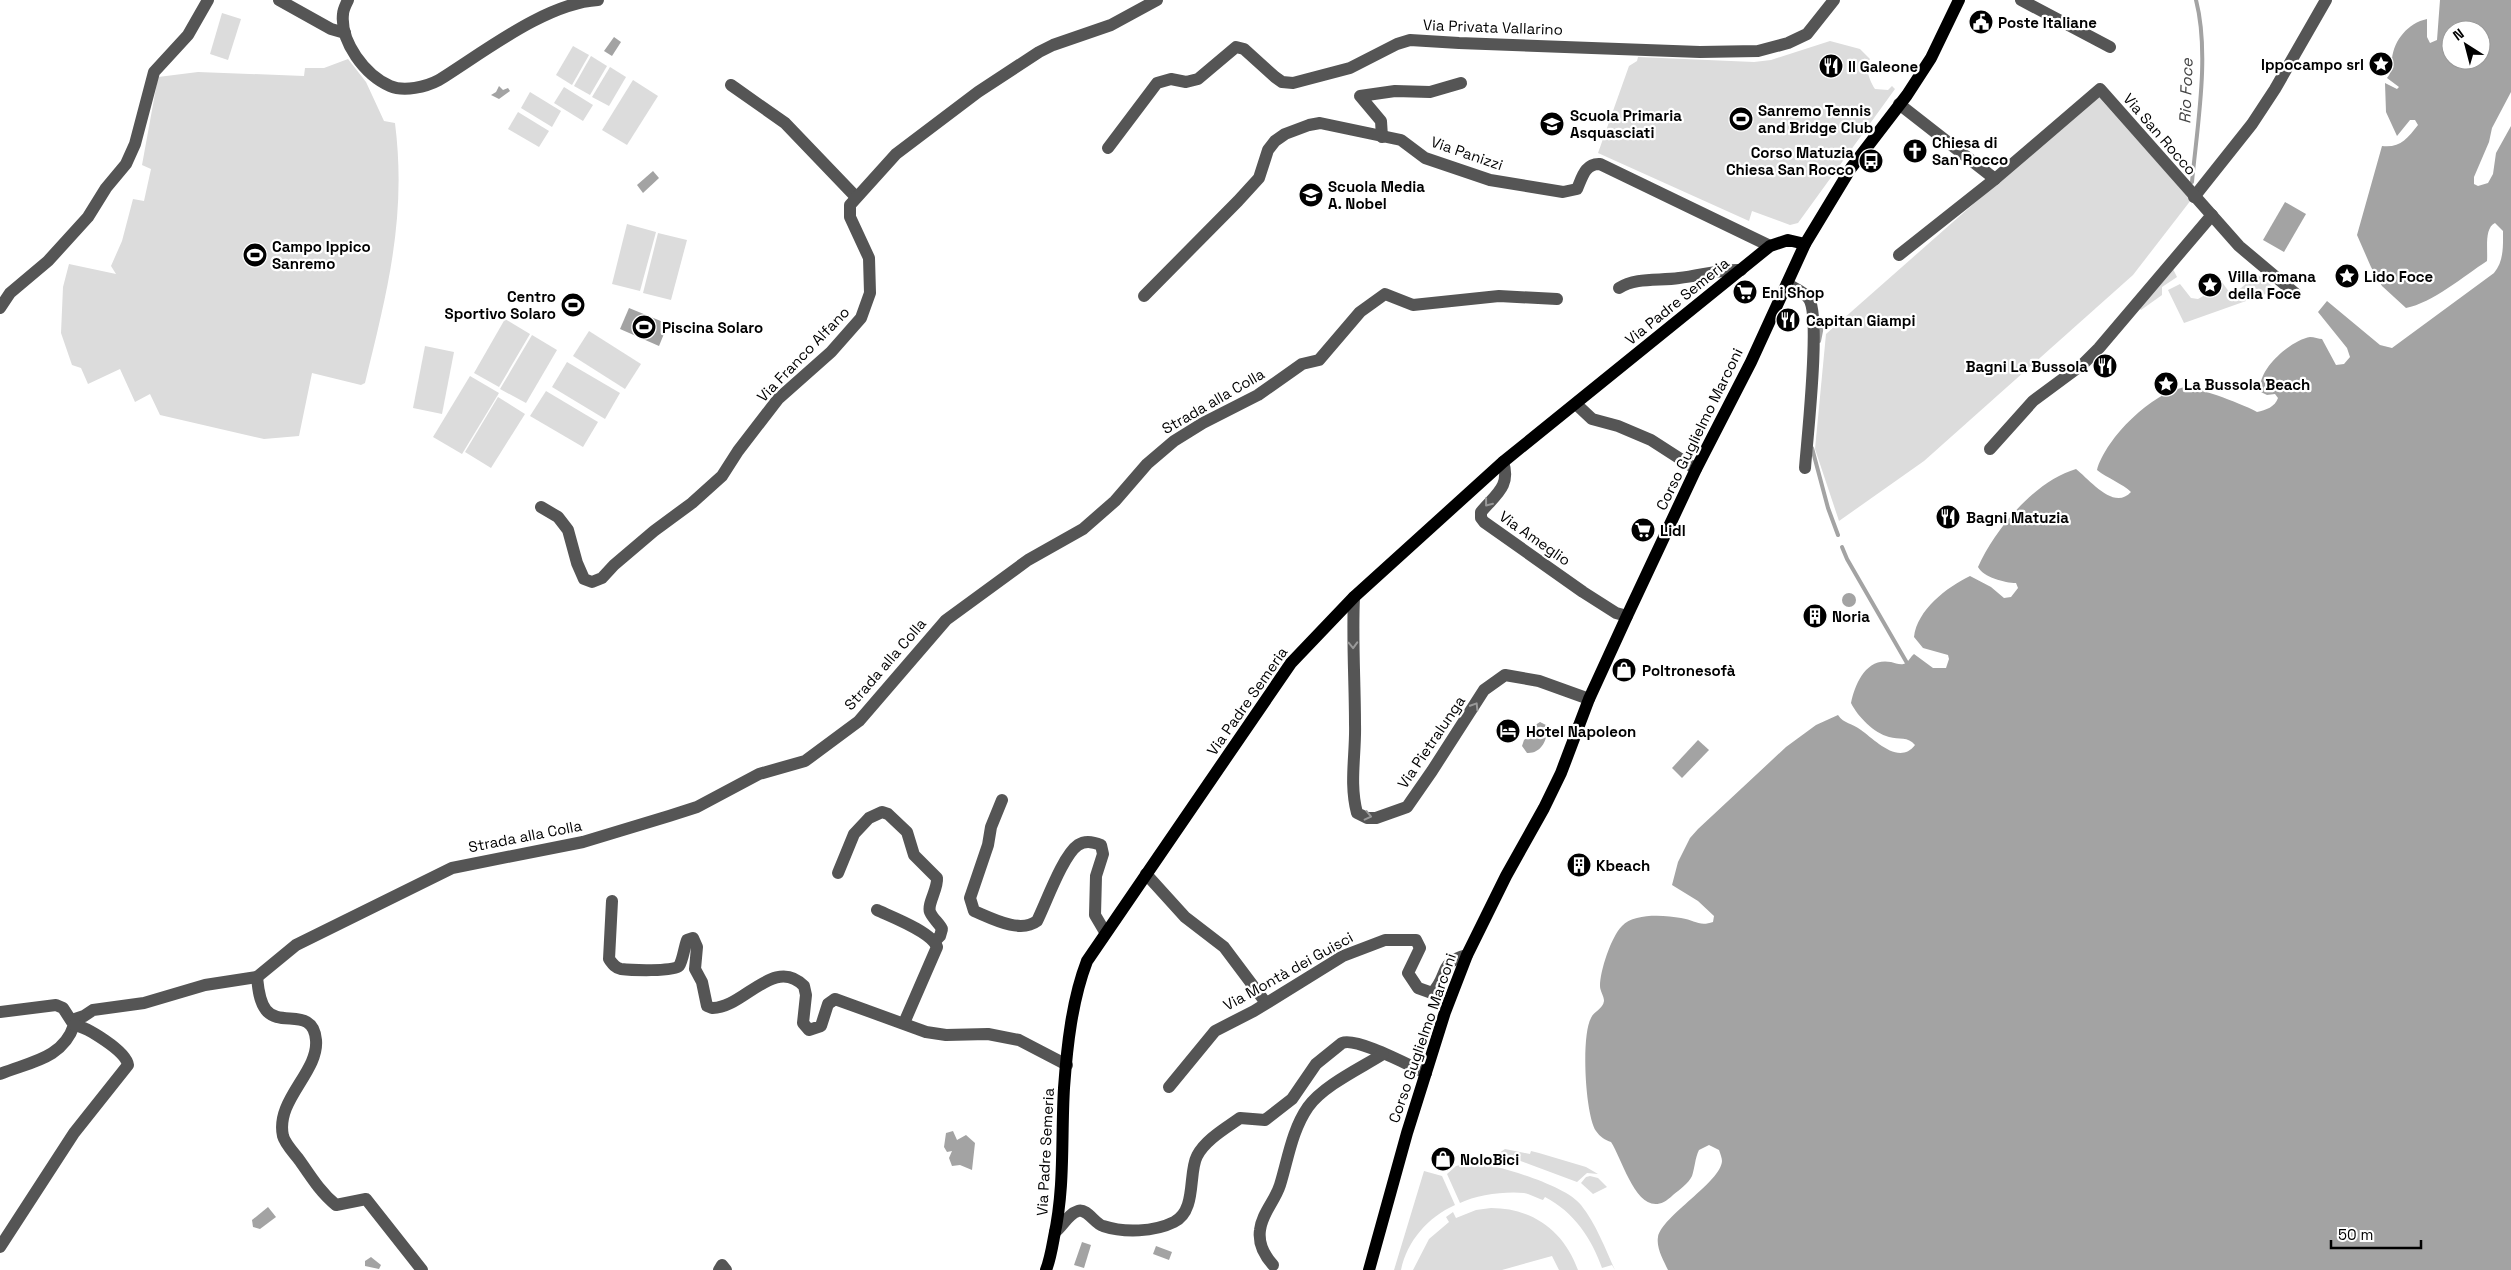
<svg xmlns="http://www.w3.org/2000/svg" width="2511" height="1270" font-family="'Space Grotesk',sans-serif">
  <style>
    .green { fill: #dcdcdc }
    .water { fill: #a3a3a3; fill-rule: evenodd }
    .pier { fill: #fff }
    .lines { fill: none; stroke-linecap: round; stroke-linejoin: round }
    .stream { stroke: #a3a3a3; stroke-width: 4 }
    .minor { stroke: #555; stroke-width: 12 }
    .major { stroke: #000; stroke-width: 12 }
    .oneway { stroke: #999 }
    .labels { text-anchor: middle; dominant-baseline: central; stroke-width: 4.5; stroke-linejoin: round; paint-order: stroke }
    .poi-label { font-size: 15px; font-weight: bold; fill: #000; stroke: #fff; text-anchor: start }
    .street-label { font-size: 15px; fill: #000; stroke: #fff }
    .water-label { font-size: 16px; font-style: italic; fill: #444; stroke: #fff }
  </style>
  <rect width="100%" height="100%" fill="#fff"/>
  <g class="green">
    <path d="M222 13 241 19 228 60 210 54Z"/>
    <path d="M1830 41 1860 49 1870 59C1864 68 1870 81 1875 89L1888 90 1892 86 1895 89 1798 223 1790 225 1752 211 1749 221 1598 153 1629 66 1637 61 1638 57 1754 62 1771 60Z"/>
    <path d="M573 46 589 55 572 85 556 75Z"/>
    <path d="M591 56 607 66 590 95 574 86Z"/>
    <path d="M348 59 366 82 384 121 395 123C407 218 387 292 365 383L361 385 312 373 299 436 264 439 160 415 150 394 135 402 120 369 88 384 81 368 72 365 61 333 63 287 69 264 116 274 111 266 122 241 133 199 144 201 151 169 142 165 158 77 198 72 304 76 305 68H324Z"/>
    <path d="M610 67 626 77 609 106 592 97Z"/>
    <path d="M633 80 658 96 627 145 602 130Z"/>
    <path d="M564 87 593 105 583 121 554 103Z"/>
    <path d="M530 92 561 111 552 127 521 108Z"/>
    <path d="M2097 95 2191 200 2133 275 1924 461 1839 521 1815 449 1826 334Z"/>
    <path d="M518 112 549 131 539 147 508 129Z"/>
    <path d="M627 224 656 232 640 291 612 284Z"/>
    <path d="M658 233 687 240 671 300 643 293Z"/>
    <path d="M2173 269 2177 277 2162 287V295L2141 310 2138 307Z"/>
    <path d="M2257 274 2277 290 2184 323 2168 290 2180 284 2191 298 2198 299 2205 295 2208 288 2219 278 2232 296Z"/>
    <path d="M505 319 530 334 499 387 474 373Z"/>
    <path d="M589 331 641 364 625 389 573 356Z"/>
    <path d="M532 335 557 350 526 403 500 389Z"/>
    <path d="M425 346 454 352 442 414 413 408Z"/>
    <path d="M567 362 620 393 605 419 552 387Z"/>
    <path d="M470 376 499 393 462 454 433 437Z"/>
    <path d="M546 391 598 422 583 447 530 416Z"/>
    <path d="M498 397 525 414 491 468 465 452Z"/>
    <path d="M1505 1149 1530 1154 1531 1151 1539 1153 1586 1167 1598 1174 1587 1173 1577 1182 1499 1153Z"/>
    <path d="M1472 1162C1497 1165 1566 1185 1581 1205 1596 1224 1605 1248 1615 1270L1612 1265 1602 1268C1592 1239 1574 1212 1545 1197L1543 1200C1537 1198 1530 1194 1524 1193 1505 1191 1476 1195 1460 1203L1447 1174 1456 1166Z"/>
    <path d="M1424 1171 1442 1176 1455 1205C1428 1217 1407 1241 1401 1270H1394Z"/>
    <path d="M1590 1176 1598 1178 1607 1187 1593 1194 1581 1183 1586 1177Z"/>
    <path d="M1491 1208C1533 1208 1564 1231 1578 1270H1559L1552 1256 1502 1270H1413L1429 1239 1449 1222 1446 1217 1453 1212 1456 1218 1476 1210Z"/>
  </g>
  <g class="water">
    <path d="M2440 0H2511V1270H1668C1664 1261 1656 1248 1658 1237 1662 1216 1721 1182 1722 1161 1722 1158 1720 1153 1719 1150L1709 1145 1699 1150C1695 1158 1695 1167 1692 1176 1689 1183 1679 1190 1673 1195 1640 1228 1624 1162 1611 1142 1605 1140 1600 1137 1596 1131 1585 1114 1581 1036 1591 1018 1594 1011 1603 1009 1604 1001 1604 996 1600 991 1600 986 1600 971 1611 937 1622 926 1634 913 1664 915 1681 918 1695 920 1699 927 1713 922L1714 916 1698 901 1672 885 1678 862 1690 838 1698 829 1786 747 1816 725 1838 715C1844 724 1852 723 1861 730 1875 740 1899 766 1915 745 1908 736 1899 740 1889 737 1874 733 1858 717 1851 703 1855 684 1866 657 1891 662 1896 663 1901 666 1906 663 1909 661 1911 656 1914 654L1933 668H1946L1949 659 1948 655 1923 648 1914 637C1917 610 1947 587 1970 576L1991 587 2004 598 2011 597 2018 588 2016 583C2005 583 1983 577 1978 567 1995 529 2035 481 2076 469 2090 480 2114 511 2131 492 2123 484 2107 478 2097 470 2106 438 2152 392 2186 387 2195 386 2248 406 2257 412 2266 410 2275 407 2278 398L2275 394 2267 395 2261 392C2255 371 2291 340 2310 337 2314 337 2319 339 2322 339L2336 365 2344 364 2350 357 2347 348 2318 312 2327 301 2380 345 2392 348 2494 273C2504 261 2503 246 2503 231L2495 223C2484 228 2488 250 2487 261 2464 276 2432 303 2406 308L2382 286 2371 267 2357 235 2382 146C2400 148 2407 139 2418 125L2415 120H2410L2397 136 2386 112 2385 83 2397 89 2399 87 2387 78C2392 72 2391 67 2392 59 2394 40 2408 23 2427 19V37L2430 43 2437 40ZM2451 30H2481V60H2451Z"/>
    <path d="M614 37 621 42 612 56 604 51Z"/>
    <path d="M499 86 503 90 508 88 510 91 499 99 491 95 496 92Z"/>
    <path d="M653 171 659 178 643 193 637 185Z"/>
    <path d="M2285 202 2306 214 2284 252 2263 240Z"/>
    <path d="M629 308 668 324 659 346 620 329Z"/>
    <circle cx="1849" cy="600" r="7"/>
    <path d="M1540 722 1546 725C1549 738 1542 754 1527 753L1522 746 1524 740 1531 735 1532 727Z"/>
    <path d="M1698 740 1709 750 1682 778 1672 768Z"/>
    <path d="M953 1131 957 1140 966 1135 975 1143 972 1170 960 1165 952 1166 949 1158 952 1151 947 1152 944 1147 946 1133Z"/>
    <path d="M268 1207 276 1217 260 1229 253 1227 252 1220Z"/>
    <path d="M1082 1242 1091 1245 1084 1268 1074 1265Z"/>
    <path d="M1156 1246 1172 1252 1169 1260 1153 1254Z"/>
    <path d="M371 1257 381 1265 379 1269 365 1266V1261Z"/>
  </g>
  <path class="pier" d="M2511 92V126L2496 153 2493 174 2488 183 2478 186 2474 184V177L2489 142 2492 128Z"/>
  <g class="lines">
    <g class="stream">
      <path d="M2192 182C2197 127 2210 54 2196 0"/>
      <path d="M1819 341 1823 321"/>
      <path d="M1812 448 1828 508 1838 535"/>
      <path d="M1842 547 1847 559 1907 663"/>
    </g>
    <g class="minor">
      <path d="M279 0 331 29 345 33"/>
      <path d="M348 0C346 4 343 10 343 14 340 42 365 75 390 86 404 92 426 87 439 80 484 52 546 3 598 0"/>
      <path d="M2021 0 2110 47"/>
      <path d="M731 85 785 123 855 196"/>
      <path d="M1899 104 1995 179"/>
      <path d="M1382 137 1381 121 1360 96 1395 91 1430 92 1461 83"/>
      <path d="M1108 148 1157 83 1171 79 1186 82 1198 79 1236 47 1244 49 1275 77 1282 82 1293 83 1350 68 1397 44 1410 40 1459 43 1700 52 1758 51 1788 43 1807 34 1834 0"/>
      <path d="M2194 197 2252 124 2275 89 2326 0"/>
      <path d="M1899 255 1995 179 2100 89 2239 246 2296 294"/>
      <path d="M1787 284C1794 288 1805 292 1809 299 1821 317 1807 440 1805 468"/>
      <path d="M1619 288C1636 277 1659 281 1679 278 1700 276 1719 269 1741 270"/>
      <path d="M1144 296 1238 201 1259 178 1268 150 1275 141 1285 134 1309 125 1320 123 1401 140 1425 158 1490 180 1563 192 1577 189C1582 178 1585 163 1600 164L1770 246"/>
      <path d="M0 308 10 293 48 261 88 217 106 188 126 164 135 144 154 72 188 35 208 0"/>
      <path d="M1576 404 1592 419 1618 426 1651 440 1696 469"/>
      <path d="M1990 449 2033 401 2083 364 2099 348 2212 215"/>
      <path d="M1503 462C1511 486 1496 494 1481 512V518L1484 522 1583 592 1616 613 1627 616"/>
      <path d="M541 507 558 517 568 530 577 563 584 579 592 582 602 578 614 565 654 531 692 503 722 476 738 451 778 399 831 352 861 318 870 293 869 258 850 217V205L896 154 978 92 1039 52 1053 45 1111 25 1157 0"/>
      <path d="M1354 597C1352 639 1355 682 1355 724 1356 754 1349 783 1357 813L1367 818H1376L1407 807 1432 771 1484 690 1505 675 1539 681 1589 699"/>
      <path d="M1002 800 991 827 988 845 970 898 974 911C991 918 1020 934 1037 921 1046 903 1063 855 1078 845 1085 840 1094 842 1101 845L1103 854 1096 876 1095 915 1105 932"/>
      <path d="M838 873 854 834 869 818 882 812 888 814 907 832 914 855 937 878C938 889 927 904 930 912 933 919 939 923 942 929L940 936 935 941"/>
      <path d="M1146 874 1185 917 1224 947 1266 1003"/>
      <path d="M612 901 609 959C612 963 615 968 621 969 629 970 674 972 679 966 683 960 684 948 687 940L693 938 697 947 695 969 702 982 707 1006 712 1008C743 1009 774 955 804 986L806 995 803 1023 809 1030 821 1026 828 1004 835 999 926 1032 946 1035 988 1034 1019 1040 1067 1065"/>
      <path d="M877 910C892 917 932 932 937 947L904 1023"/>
      <path d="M257 977C258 987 259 1001 266 1010 280 1028 313 1006 316 1040 319 1072 275 1100 283 1136 285 1144 295 1154 300 1161 311 1177 321 1193 336 1205L366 1199 422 1270"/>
      <path d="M0 1012 56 1005 63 1008 74 1025C63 1059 29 1062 0 1074"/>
      <path d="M72 1020 84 1016 93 1010 144 1003 205 985 257 977 296 945 452 868 583 842 669 816 697 807 759 774 805 761 859 721 946 620 1028 560 1083 529 1115 501 1147 464 1174 441 1203 423 1258 395 1302 364 1319 360 1360 312 1385 294 1413 305 1499 296 1557 299"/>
      <path d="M1169 1087 1215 1031 1254 1011 1343 956 1385 940H1416L1420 948 1408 973 1418 988 1432 993C1449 976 1438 962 1467 955"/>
      <path d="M1055 1232C1063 1226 1068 1214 1078 1211 1087 1208 1095 1224 1103 1226 1124 1233 1154 1232 1174 1222 1197 1211 1188 1173 1197 1156 1205 1140 1226 1128 1240 1118L1265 1120 1292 1099 1316 1064 1342 1043C1357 1037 1410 1066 1426 1073"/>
      <path d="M0 1247 74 1133 128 1065C126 1051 87 1027 74 1025"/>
      <path d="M1273 1265C1264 1255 1258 1244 1260 1230 1262 1213 1275 1201 1280 1185 1288 1159 1292 1130 1308 1107 1324 1085 1361 1068 1383 1054"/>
      <path d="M719 1270 722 1265 726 1270"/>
    </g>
    <g class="major">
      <path d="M1046 1270C1050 1260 1052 1248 1054 1237 1065 1187 1061 1138 1064 1088 1067 1046 1072 1000 1087 961L1291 663 1354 597 1503 462 1770 246 1788 240 1805 244"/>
      <path d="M1369 1270 1407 1133 1445 1012 1467 955 1506 876 1544 808 1561 773 1589 699 1627 616 1696 469 1751 362 1805 244 1851 168 1907 95 1931 58 1959 0"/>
    </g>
  </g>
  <defs><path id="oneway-chevron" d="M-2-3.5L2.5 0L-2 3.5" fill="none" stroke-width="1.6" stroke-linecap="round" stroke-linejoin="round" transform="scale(1.25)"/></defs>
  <g class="oneway">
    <use href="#oneway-chevron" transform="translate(1488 503) rotate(128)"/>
    <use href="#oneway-chevron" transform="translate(1353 645) rotate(88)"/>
    <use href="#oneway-chevron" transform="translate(1475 706) rotate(-58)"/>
    <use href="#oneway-chevron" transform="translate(1368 816) rotate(13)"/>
  </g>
  <defs>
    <symbol id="civic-disc" viewBox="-11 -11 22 22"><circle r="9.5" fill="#000" stroke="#fff"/><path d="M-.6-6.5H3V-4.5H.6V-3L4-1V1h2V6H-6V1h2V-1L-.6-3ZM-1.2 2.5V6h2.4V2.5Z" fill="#fff"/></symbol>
    <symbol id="sight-disc" viewBox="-11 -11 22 22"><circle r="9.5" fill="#000" stroke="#fff"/><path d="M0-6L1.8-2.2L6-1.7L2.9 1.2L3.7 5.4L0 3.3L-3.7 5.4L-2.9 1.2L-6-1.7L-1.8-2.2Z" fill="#fff"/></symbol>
    <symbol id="restaurant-disc" viewBox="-11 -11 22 22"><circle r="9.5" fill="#000" stroke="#fff"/><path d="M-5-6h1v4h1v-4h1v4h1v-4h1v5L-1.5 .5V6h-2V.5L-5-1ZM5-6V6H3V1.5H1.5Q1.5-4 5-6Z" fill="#fff"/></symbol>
    <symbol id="stadium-disc" viewBox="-11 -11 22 22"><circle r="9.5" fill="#000" stroke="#fff"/><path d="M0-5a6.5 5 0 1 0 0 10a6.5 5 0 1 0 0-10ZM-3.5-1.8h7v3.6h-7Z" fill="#fff"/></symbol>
    <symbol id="school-disc" viewBox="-11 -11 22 22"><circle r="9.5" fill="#000" stroke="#fff"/><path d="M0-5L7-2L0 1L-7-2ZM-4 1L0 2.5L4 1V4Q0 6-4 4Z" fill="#fff"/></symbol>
    <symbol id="church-disc" viewBox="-11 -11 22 22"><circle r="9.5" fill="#000" stroke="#fff"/><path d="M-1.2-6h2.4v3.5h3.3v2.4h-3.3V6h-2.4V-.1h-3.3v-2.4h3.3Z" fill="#fff"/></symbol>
    <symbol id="bus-disc" viewBox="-11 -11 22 22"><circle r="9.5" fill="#000" stroke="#fff"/><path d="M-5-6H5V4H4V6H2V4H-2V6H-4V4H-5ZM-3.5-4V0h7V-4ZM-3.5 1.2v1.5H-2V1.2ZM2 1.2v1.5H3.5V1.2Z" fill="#fff"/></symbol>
    <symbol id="supermarket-disc" viewBox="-11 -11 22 22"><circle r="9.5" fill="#000" stroke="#fff"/><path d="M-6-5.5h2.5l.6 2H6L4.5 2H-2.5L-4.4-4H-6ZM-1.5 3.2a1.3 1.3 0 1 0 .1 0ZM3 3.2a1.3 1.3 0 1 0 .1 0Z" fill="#fff"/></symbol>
    <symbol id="building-disc" viewBox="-11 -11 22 22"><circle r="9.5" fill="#000" stroke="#fff"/><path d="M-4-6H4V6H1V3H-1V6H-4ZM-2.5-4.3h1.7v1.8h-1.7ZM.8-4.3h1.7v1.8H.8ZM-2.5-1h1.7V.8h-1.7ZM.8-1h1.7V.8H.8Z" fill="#fff"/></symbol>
    <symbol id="shop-disc" viewBox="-11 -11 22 22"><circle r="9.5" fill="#000" stroke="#fff"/><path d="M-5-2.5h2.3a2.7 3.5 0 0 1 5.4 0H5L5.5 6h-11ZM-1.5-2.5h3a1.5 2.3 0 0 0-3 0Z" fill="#fff"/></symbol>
    <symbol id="hotel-disc" viewBox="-11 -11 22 22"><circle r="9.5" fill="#000" stroke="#fff"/><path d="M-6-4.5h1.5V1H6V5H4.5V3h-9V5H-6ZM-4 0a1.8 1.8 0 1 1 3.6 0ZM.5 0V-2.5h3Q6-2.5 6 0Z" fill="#fff"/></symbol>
  </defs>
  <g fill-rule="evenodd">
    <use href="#civic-disc" x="1967" y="8" width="28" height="28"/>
    <use href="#sight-disc" x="2367" y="50" width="28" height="28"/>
    <use href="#restaurant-disc" x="1817" y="52" width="28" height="28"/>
    <use href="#stadium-disc" x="1727" y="105" width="28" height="28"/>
    <use href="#school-disc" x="1538" y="110" width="28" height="28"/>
    <use href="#church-disc" x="1901" y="137" width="28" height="28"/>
    <use href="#bus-disc" x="1857" y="147" width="28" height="28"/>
    <use href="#school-disc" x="1297" y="181" width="28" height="28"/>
    <use href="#stadium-disc" x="241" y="241" width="28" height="28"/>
    <use href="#sight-disc" x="2333" y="262" width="28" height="28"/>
    <use href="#sight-disc" x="2196" y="271" width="28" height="28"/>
    <use href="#supermarket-disc" x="1731" y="278" width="28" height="28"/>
    <use href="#stadium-disc" x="559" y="291" width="28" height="28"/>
    <use href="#restaurant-disc" x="1774" y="306" width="28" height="28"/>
    <use href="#stadium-disc" x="630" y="313" width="28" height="28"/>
    <use href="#restaurant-disc" x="2091" y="352" width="28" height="28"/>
    <use href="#sight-disc" x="2152" y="370" width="28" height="28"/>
    <use href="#restaurant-disc" x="1934" y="503" width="28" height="28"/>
    <use href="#supermarket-disc" x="1629" y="516" width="28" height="28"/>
    <use href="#building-disc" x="1801" y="602" width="28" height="28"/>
    <use href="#shop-disc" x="1610" y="656" width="28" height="28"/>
    <use href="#hotel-disc" x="1494" y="717" width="28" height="28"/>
    <use href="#building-disc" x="1565" y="851" width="28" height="28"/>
    <use href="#shop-disc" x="1429" y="1145" width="28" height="28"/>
  </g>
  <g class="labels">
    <g class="poi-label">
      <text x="1998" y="22">Poste Italiane</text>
      <text x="2364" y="64" text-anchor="end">Ippocampo srl</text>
      <text x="1848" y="66">Il Galeone</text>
      <text x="1758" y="110">Sanremo Tennis<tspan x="1758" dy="17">and Bridge Club</tspan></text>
      <text x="1570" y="115">Scuola Primaria<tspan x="1570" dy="17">Asquasciati</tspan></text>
      <text x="1932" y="142">Chiesa di<tspan x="1932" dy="17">San Rocco</tspan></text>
      <text x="1854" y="152" text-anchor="end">Corso Matuzia<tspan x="1854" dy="17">Chiesa San Rocco</tspan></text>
      <text x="1328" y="186">Scuola Media<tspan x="1328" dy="17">A. Nobel</tspan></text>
      <text x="272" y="246">Campo Ippico<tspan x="272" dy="17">Sanremo</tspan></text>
      <text x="2228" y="276">Villa romana<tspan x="2228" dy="17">della Foce</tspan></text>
      <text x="2364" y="276">Lido Foce</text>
      <text x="1762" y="292">Eni Shop</text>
      <text x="556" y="296" text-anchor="end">Centro<tspan x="556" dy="17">Sportivo Solaro</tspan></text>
      <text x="1806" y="320">Capitan Giampi</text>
      <text x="662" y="327">Piscina Solaro</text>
      <text x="2088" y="366" text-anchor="end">Bagni La Bussola</text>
      <text x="2184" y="384">La Bussola Beach</text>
      <text x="1966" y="517">Bagni Matuzia</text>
      <text x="1660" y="530">Lidl</text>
      <text x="1832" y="616">Noria</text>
      <text x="1642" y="670">Poltronesofà</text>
      <text x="1526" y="731">Hotel Napoleon</text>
      <text x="1596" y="865">Kbeach</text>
      <text x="1460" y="1159">NoloBici</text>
    </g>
    <g class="street-label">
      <text transform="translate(1493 27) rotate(2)">Via Privata Vallarino</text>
      <text transform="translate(2160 134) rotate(49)">Via San Rocco</text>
      <text transform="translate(1467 153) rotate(19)">Via Panizzi</text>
      <text transform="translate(1677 301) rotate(-39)">Via Padre Semeria</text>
      <text transform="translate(803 354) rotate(-46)">Via Franco Alfano</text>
      <text transform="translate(1213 401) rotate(-30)">Strada alla Colla</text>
      <text transform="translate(1699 429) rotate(-64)">Corso Guglielmo Marconi</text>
      <text transform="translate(1535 538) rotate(35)">Via Ameglio</text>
      <text transform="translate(885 664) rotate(-49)">Strada alla Colla</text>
      <text transform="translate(1247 701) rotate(-55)">Via Padre Semeria</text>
      <text transform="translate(1431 742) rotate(-56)">Via Pietralunga</text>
      <text transform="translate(525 836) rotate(-11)">Strada alla Colla</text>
      <text transform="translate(1288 971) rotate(-29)">Via Montà dei Guisci</text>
      <text transform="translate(1422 1038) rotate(-71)">Corso Guglielmo Marconi</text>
      <text transform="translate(1045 1152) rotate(-87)">Via Padre Semeria</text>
    </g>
    <g class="water-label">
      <text transform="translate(2186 91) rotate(-88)">Rio Foce</text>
    </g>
  </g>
  <g transform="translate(2466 45) rotate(324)"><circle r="24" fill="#ffffff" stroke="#999999"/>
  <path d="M0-4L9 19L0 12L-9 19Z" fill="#000000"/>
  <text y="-8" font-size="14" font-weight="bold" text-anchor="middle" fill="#000000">N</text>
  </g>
  <path d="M2331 1240v8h90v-8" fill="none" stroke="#000000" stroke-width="2.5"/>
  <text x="2338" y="1240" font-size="15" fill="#000000" stroke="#ffffff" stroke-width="4" paint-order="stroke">50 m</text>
</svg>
